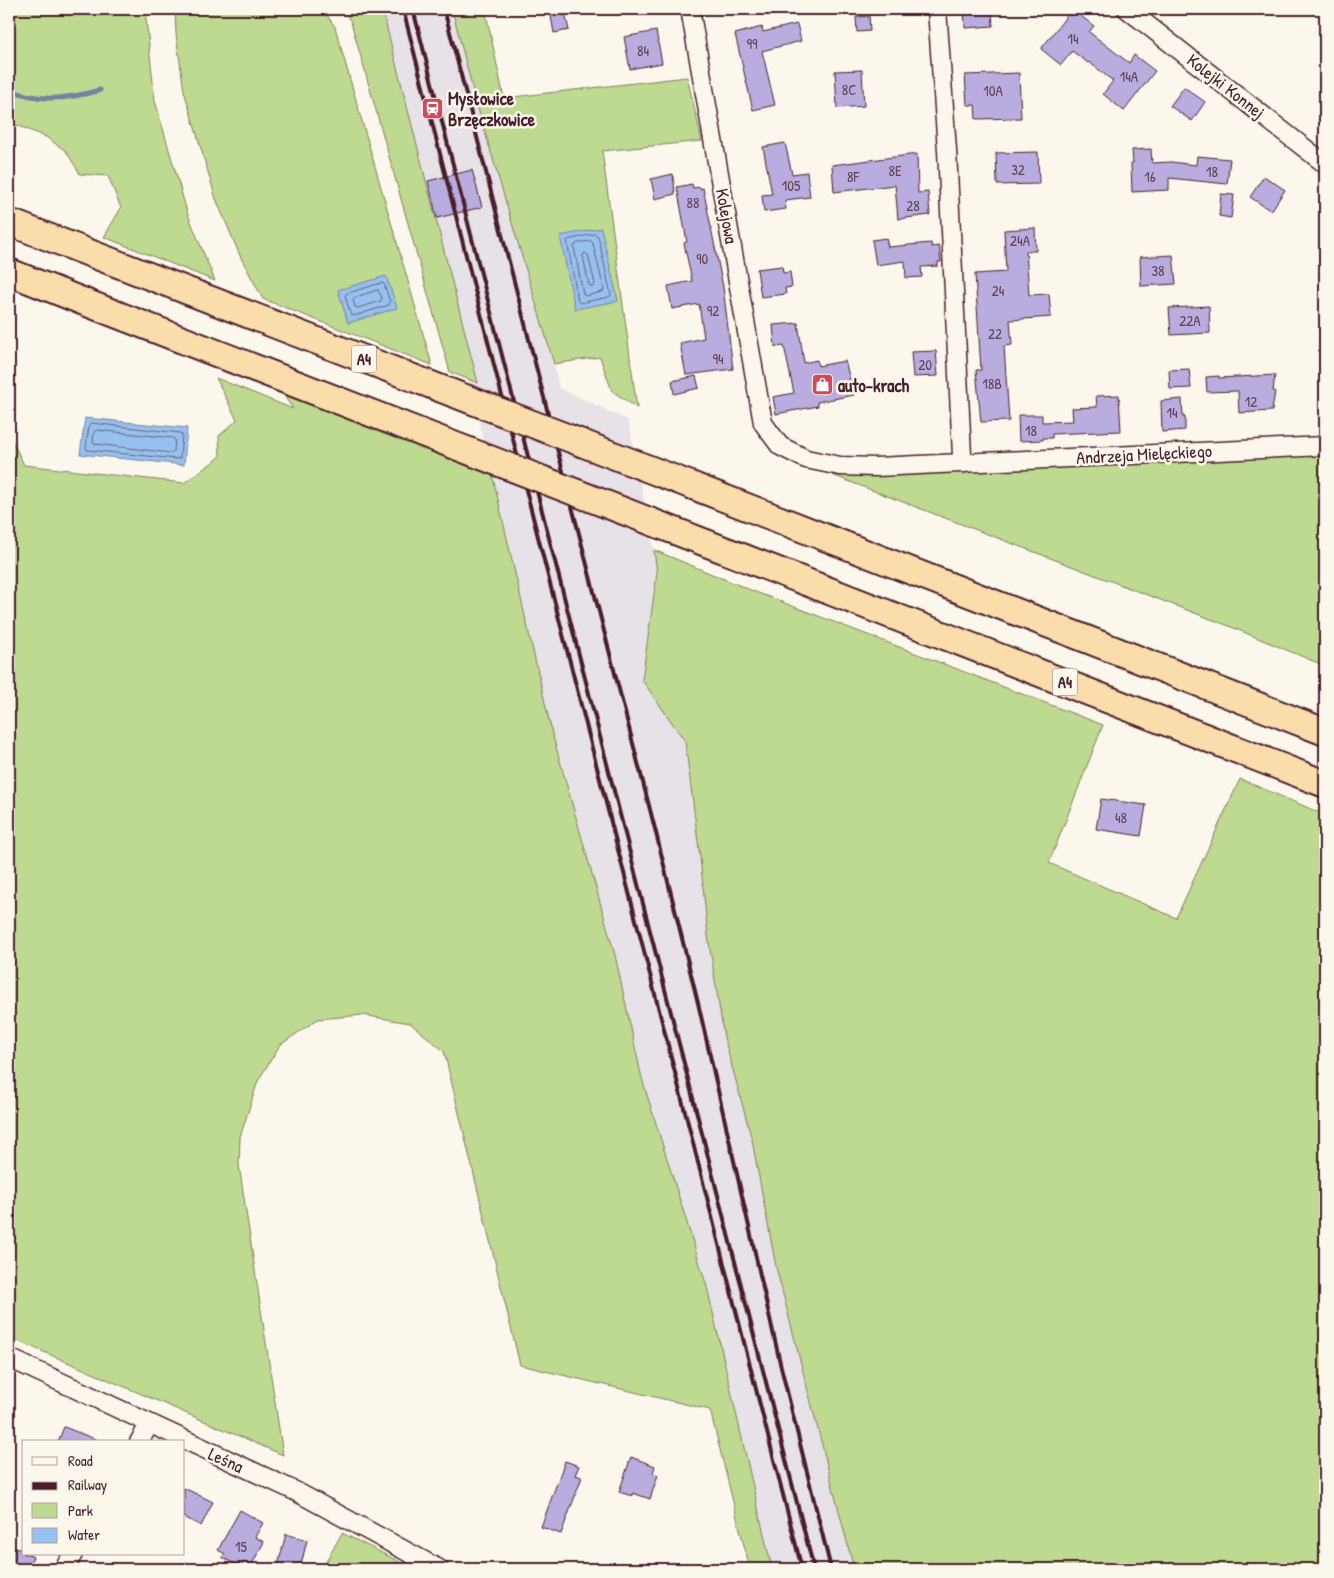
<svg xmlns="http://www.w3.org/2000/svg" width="1334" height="1578" font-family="'Patrick Hand',sans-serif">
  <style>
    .built { fill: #e7e1e8 }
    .green { fill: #bed990; stroke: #847c5e }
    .water { fill: #96c1ef; stroke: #7880a1 }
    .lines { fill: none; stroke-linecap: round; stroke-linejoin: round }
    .shore { stroke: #686079; stroke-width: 1 }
    .stream { stroke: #7880a1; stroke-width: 5 }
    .building { fill: #b8adde; stroke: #4a1f2b }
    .minor-casing { stroke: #4a1f2b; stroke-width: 21 }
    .highway-casing { stroke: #4a1f2b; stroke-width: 30 }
    .minor { stroke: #fbf7ec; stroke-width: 18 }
    .highway { stroke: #faddab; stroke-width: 26 }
    .rail { stroke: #4a1f2b; stroke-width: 4 }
    .highway-bridge-casing { stroke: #4a1f2b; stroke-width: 30; stroke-linecap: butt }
    .highway-bridge { stroke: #faddab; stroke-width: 26 }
    .labels { text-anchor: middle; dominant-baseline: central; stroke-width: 5; stroke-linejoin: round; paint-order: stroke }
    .number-label { font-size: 15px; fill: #664258 }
    .shield { fill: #fbf7ec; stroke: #7f6065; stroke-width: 1 }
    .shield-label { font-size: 16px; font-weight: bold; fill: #4a1f2b }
    .street-label { font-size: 18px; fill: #4a1f2b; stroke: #fbf7ec }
    .poi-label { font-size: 18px; font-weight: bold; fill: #4a1f2b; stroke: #fbf7ec; text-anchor: start }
  </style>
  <rect width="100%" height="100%" fill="#fbf7ec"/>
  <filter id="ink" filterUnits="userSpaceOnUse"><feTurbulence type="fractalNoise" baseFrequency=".02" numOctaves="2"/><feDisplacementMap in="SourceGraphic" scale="10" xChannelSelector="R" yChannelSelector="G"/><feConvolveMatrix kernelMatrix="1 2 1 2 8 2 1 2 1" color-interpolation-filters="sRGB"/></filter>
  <g filter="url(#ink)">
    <path class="built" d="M381 9H464L539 291 559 388 628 420 654 550 657 573 642 680 685 741 700 857 708 936 724 1037 752 1140 776 1267 854 1569H772L707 1287 642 1079 615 955 552 733 496 488 465 367Z"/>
    <g class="green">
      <path d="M9 9H145L155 101 187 212 215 281 104 237 121 208 108 176 80 174 66 151 46 137 9 122Z"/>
      <path d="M175 9H323L335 27 432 365 263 299 241 258 216 199 184 91 176 34Z"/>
      <path d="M343 9H382L478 383 450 372 351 22Z"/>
      <path d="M452 9H485L504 98 687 77 702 141 602 151 637 408 612 391 600 357 554 364 476 102Z"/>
      <path d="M216 378 293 409 278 387 491 469 552 733 615 955 642 1079 707 1287 772 1569H750L710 1410 520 1365 444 1051 410 1023 362 1015 318 1019 280 1045 258 1081 240 1137 239 1165 283 1455 9 1337V434L24 465 184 483 220 457 219 436 237 420Z"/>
      <path d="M1325 453V666L1229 626 832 475Z"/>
      <path d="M654 550 753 591 1103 725 1049 863 1176 918 1240 779 1325 815V1569H854L776 1267 752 1140 724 1037 708 936 700 857 685 741 642 680 657 573Z"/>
      <path d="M342 1533 414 1569H322Z"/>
    </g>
    <g class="water">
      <path d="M601 228 618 301 575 309 560 236Z"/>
      <path d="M386 276 397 308 348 323 338 290Z"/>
      <path d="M85 418 187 428 184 465 80 454Z"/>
    </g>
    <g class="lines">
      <g class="shore">
        <path d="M595 234 598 236 611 295 609 297 580 303 578 301 567 241 568 240Z"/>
        <path d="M591 241 593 243 604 290 602 292 585 296 583 294 574 247 576 244Z"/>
        <path d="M585 253 588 255 595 284 593 287 589 285 583 256Z"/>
        <path d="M382 283 384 284 390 302 389 305 354 316 351 315 345 296 346 294Z"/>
        <path d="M378 290 382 298 381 301 358 308 355 307 353 300 354 298Z"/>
        <path d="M91 423 180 433 182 435 180 458 177 459 87 450 86 447 89 426Z"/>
        <path d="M97 430 173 438 175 440 174 451 171 453 95 444 93 442 94 432Z"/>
      </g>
      <path class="stream" d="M9 89C39 103 69 99 100 90"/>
    </g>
    <g class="building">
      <path d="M964 9H992L993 26 965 28Z"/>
      <path d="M1072 9 1094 26 1089 32 1129 63 1134 55 1155 71 1124 111 1103 94 1113 81 1089 62 1088 63 1072 51 1061 65 1041 49Z"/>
      <path d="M565 13 569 30 554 33 551 16Z"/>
      <path d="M869 16 870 31 857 32 856 17Z"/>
      <path d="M797 24 801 41 762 51 775 105 753 110 735 34 762 27 763 32Z"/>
      <path d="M656 31 662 63 630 69 624 37Z"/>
      <path d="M862 70 864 106 837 108 835 71Z"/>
      <path d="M1019 73 1021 118 976 119 975 105H967L965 75Z"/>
      <path d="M1184 87 1205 102 1192 121 1170 106Z"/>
      <path d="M785 143 792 174 807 172 810 197 785 200 786 209 764 212 762 195 772 194 763 147Z"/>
      <path d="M1151 149 1152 163 1171 162 1196 165 1197 156 1230 159 1227 184 1169 178V190L1132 192 1131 163H1133L1132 150Z"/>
      <path d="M1038 152 1039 184 997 185 996 153Z"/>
      <path d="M917 154 918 193 928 192 930 215 898 219 895 185 834 192 832 165Z"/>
      <path d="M472 170 482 207 437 218 428 181Z"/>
      <path d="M673 174 675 194 655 199 651 179Z"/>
      <path d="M1264 176 1285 190 1271 211 1250 197Z"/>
      <path d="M692 184 693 188 700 187V189L703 188 723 287 733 369 686 375 680 343 704 338 699 304 672 309 668 286 692 281 684 243 687 242 677 187Z"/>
      <path d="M1221 194 1234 195 1231 218 1219 216Z"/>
      <path d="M1035 228 1036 251H1026L1029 295 1049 294 1051 317 1010 320 1012 345 1004 346 1009 421 981 422 976 370H981L975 274 1006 272 1004 230Z"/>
      <path d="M886 238 888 247 931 243 932 247 939 246 941 262H938V266L921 267 922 277 906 278 905 261 876 265 872 240Z"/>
      <path d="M1173 255 1176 284 1141 286 1140 257Z"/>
      <path d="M782 266 783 273 790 272 792 287 785 288 786 294 761 297 757 269Z"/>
      <path d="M1209 306 1210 333 1171 335 1169 308Z"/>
      <path d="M798 323 804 363 817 360 818 366 845 361 854 395 817 402 818 406 776 414 773 397 794 393 784 346 775 347 773 325Z"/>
      <path d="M936 351 938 376 913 377 911 352Z"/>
      <path d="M1189 369 1191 388 1170 389 1169 370Z"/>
      <path d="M1275 375 1273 391H1275L1272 411 1239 413 1238 391 1207 392 1206 377 1219 376V378Z"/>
      <path d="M696 376 699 388 674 394 672 381Z"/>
      <path d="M1119 395 1121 431 1052 434V438H1043V440L1019 441 1018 415H1042V422L1073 421 1072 408 1097 407 1096 396Z"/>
      <path d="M1182 399 1183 417H1185V430L1162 432 1161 401Z"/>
      <path d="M1101 799 1146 805 1141 836 1096 829Z"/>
      <path d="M64 1427 100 1441V1442H58Z"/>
      <path d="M631 1457 655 1466 653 1473 658 1475 650 1499 633 1493 632 1496 619 1492Z"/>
      <path d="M565 1461 579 1466 575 1475 582 1477 561 1534 541 1527Z"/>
      <path d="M184 1488 213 1502 201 1526 184 1517Z"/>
      <path d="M240 1510 263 1523 255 1537 264 1542 251 1566 244 1562 241 1567 223 1558 225 1554 218 1550Z"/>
      <path d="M286 1534 307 1540 300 1569H277Z"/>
      <path d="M9 1543 24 1552V1554H28L33 1557 26 1569H9Z"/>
    </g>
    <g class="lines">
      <defs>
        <g id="minor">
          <path d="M690 9 763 423 780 446 806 459 840 466 876 467 1325 446"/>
          <path d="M937 9 947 150 962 455 964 463"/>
          <path d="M1127 9 1325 164"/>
          <path d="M9 1358 295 1491 439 1569"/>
          <path d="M139 1442 149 1425"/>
          <path d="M64 1569 73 1554"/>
        </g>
        <g id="highway">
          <path d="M9 222 35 232"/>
          <path d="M9 272 82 301"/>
          <path d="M693 486 1325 732"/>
          <path d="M706 543 1325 784"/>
        </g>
      </defs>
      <use href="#minor" class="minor-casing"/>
      <use href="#highway" class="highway-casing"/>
      <use href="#minor" class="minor"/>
      <use href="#highway" class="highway"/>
      <g class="rail">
        <path d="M403 9 802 1569"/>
        <path d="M413 9 814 1569"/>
        <path d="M444 9 655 829 698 1003 781 1367 831 1569"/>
      </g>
      <defs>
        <g id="highway-bridge">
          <path d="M35 232 693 486"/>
          <path d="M82 301 706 543"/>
        </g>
      </defs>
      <use href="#highway-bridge" class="highway-bridge-casing"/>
      <use href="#highway-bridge" class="highway-bridge"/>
    </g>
  </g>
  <defs>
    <symbol id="station-square" viewBox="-11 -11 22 22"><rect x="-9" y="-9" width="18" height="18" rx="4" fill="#d1495b" stroke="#fbf7ec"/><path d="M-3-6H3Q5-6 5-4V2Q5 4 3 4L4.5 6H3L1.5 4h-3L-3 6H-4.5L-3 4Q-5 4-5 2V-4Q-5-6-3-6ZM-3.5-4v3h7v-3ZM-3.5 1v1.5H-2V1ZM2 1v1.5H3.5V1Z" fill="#fff"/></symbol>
    <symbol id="shop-square" viewBox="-11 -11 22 22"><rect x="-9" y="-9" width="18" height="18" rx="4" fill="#d1495b" stroke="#fbf7ec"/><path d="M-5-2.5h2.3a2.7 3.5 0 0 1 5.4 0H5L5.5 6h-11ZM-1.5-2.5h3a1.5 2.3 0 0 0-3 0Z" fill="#fff"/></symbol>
  </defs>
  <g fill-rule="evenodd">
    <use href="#station-square" x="420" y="96" width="25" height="25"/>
    <use href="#shop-square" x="810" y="372" width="25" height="25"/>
  </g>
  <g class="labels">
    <g class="number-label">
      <text x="1073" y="38">14</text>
      <text x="752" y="43">99</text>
      <text x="643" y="50">84</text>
      <text x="1129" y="76">14A</text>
      <text x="849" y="89">8C</text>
      <text x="993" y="90">10A</text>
      <text x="1018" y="169">32</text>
      <text x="895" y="170">8E</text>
      <text x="1212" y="171">18</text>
      <text x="853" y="176">8F</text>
      <text x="1150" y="176">16</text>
      <text x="791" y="185">105</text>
      <text x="693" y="202">88</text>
      <text x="913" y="205">28</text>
      <text x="1020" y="240">24A</text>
      <text x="702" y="258">90</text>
      <text x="1158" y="270">38</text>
      <text x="998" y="290">24</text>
      <text x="713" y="310">92</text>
      <text x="1190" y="320">22A</text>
      <text x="995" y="333">22</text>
      <text x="718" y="358">94</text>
      <text x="925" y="364">20</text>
      <text x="992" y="383">18B</text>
      <text x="1251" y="401">12</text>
      <text x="1172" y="412">14</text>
      <text x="1031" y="430">18</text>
      <text x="1121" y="817">48</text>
      <text x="241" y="1546">15</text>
    </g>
    <g class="shield">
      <rect x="351.5" y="345.5" width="25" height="27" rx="4"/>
      <rect x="1052.5" y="668.5" width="25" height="27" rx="4"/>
    </g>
    <g class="shield-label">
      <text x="364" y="359">A4</text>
      <text x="1065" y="682">A4</text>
    </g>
    <g class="street-label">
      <text transform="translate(1226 86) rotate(38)">Kolejki Konnej</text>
      <text transform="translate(727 216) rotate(80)">Kolejowa</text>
      <text transform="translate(1144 454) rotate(-3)">Andrzeja Mielęckiego</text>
      <text transform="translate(226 1460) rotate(24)">Leśna</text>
    </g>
    <g class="poi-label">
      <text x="448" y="98">Mysłowice<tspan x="448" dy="21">Brzęczkowice</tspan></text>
      <text x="838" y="385">auto-krach</text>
    </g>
  </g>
  <rect width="1334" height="1578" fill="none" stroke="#fbf7ec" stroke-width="30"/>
  <rect x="15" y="15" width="1304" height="1548" fill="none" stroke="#4a1f2b" stroke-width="2" filter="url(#ink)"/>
  <rect x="22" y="1440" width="162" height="115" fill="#fbf7ec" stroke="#b4a19f"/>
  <rect x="32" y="1457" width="25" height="8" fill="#fbf7ec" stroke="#b4a19f"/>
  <text x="68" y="1466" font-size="15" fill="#4a1f2b">Road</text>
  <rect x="32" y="1482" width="25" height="8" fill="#4a1f2b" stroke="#b4a19f"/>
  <text x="68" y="1490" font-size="15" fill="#4a1f2b">Railway</text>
  <rect x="32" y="1503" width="25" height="15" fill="#bed990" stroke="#b4a19f"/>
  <text x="68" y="1516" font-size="15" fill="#4a1f2b">Park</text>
  <rect x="32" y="1528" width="25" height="15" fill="#96c1ef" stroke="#b4a19f"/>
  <text x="68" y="1540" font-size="15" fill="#4a1f2b">Water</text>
</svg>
